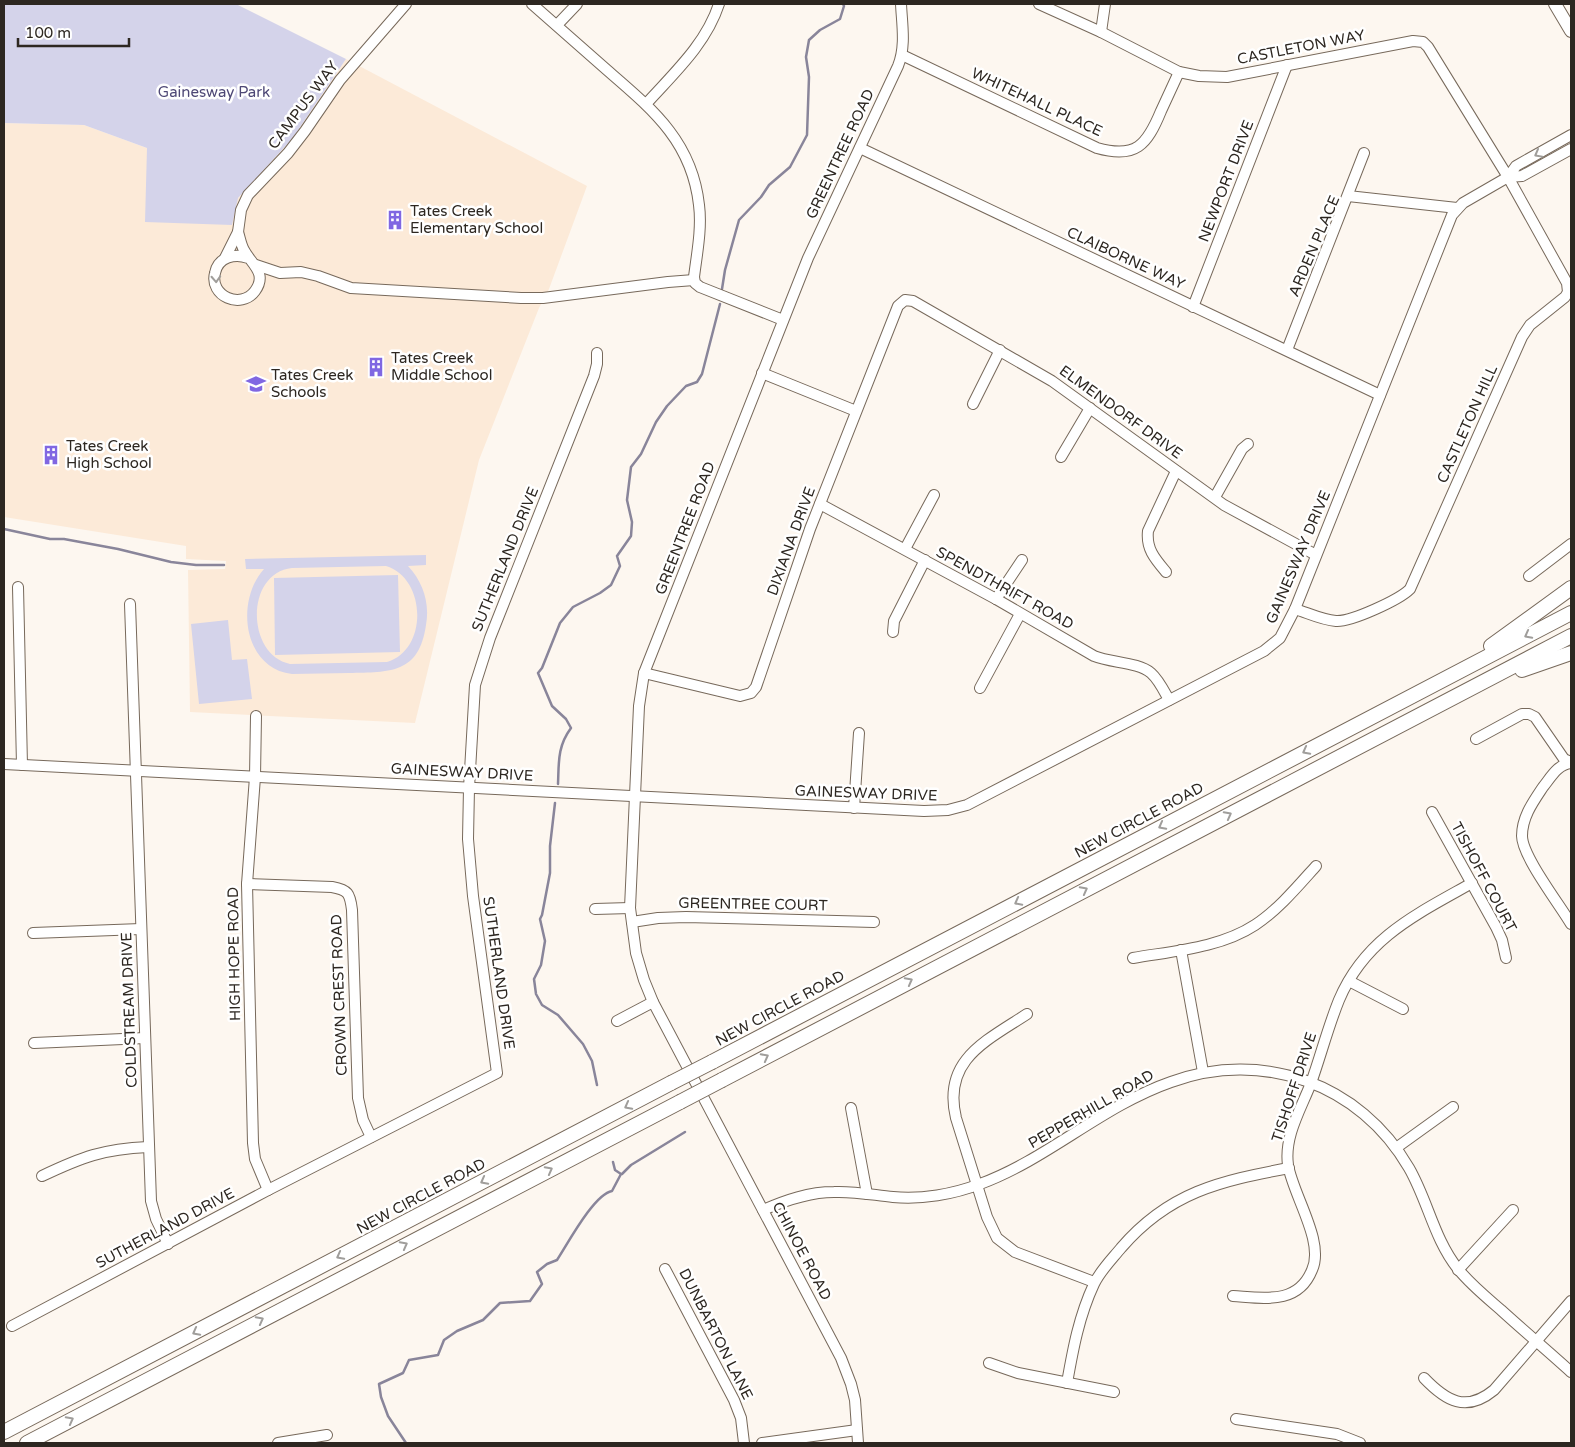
<svg xmlns="http://www.w3.org/2000/svg" width="1575" height="1447" font-family="'Varela Round',sans-serif">
  <style>
    .built { fill: #fcead8 }
    .green { fill: #d4d3ea; fill-rule: evenodd }
    .lines { fill: none; stroke-linecap: round; stroke-linejoin: round }
    .stream { stroke: #89859a; stroke-width: 2.5 }
    .minor-casing { stroke: #77695b; stroke-width: 12 }
    .major-casing { stroke: #77695b; stroke-width: 14 }
    .highway-casing { stroke: #77695b; stroke-width: 16 }
    .minor { stroke: #fff; stroke-width: 10 }
    .major { stroke: #fff; stroke-width: 12 }
    .highway { stroke: #fff; stroke-width: 14 }
    .highway-bridge-casing { stroke: #77695b; stroke-width: 16; stroke-linecap: butt }
    .highway-bridge { stroke: #fff; stroke-width: 14 }
    .oneway { stroke: #a09e9b }
    .labels { text-anchor: middle; dominant-baseline: central; stroke-width: 5; stroke-linejoin: round; paint-order: stroke }
    .street-label { font-size: 15px; fill: #2d2721; stroke: #fff }
    .park-label { font-size: 15px; fill: #4e4876; stroke: #fff }
    .poi-label { font-size: 15px; fill: #2d2721; stroke: #fff; text-anchor: start }
  </style>
  <rect width="100%" height="100%" fill="#fdf7f0"/>
  <path class="built" d="M346 59 587 186 549 289 539 308 479 460 415 723 190 712 188 570 225 569 226 561 186 559V546L4 517V123L84 125 147 148 238 198 292 139Z"/>
  <g class="green">
    <path d="M4 4H236L346 59 292 139 238 198 232 225 145 222 147 148 84 125 4 123Z"/>
    <path d="M426 555V565L408 566C423 582 430 603 426 625 419 674 390 672 349 673 330 673 311 674 292 674 243 668 235 601 264 569H246L245 559ZM386 566C426 578 429 649 387 662L290 664C246 655 245 573 292 568Z"/>
    <path d="M398 575 400 652 275 655 274 578Z"/>
    <path d="M228 620 232 660 247 659 252 699 199 704 191 624Z"/>
  </g>
  <g class="lines">
    <g class="stream">
      <path d="M722 289 725 270 739 220 761 197 769 185 790 167 807 135 809 77 806 57 809 40 820 30 840 19 844 6 843 4"/>
      <path d="M4 529 50 539H64L118 549 171 562 196 565H224"/>
      <path d="M558 784C559 763 557 747 571 728L566 719 552 706 538 673 542 668 560 623 573 607 600 593 611 585 620 566 617 556 631 536 632 522 627 500 631 467 641 454 656 422 667 406 686 386 697 382 702 374 720 304"/>
      <path d="M555 803 550 846V873L542 915 540 919 545 941 541 965 534 979 536 994 542 1005 558 1015 583 1044 592 1061 597 1085"/>
      <path d="M622 1174 631 1165 685 1132"/>
      <path d="M406 1443 388 1416 381 1397 379 1384 403 1373 409 1360 438 1355 444 1340 457 1331 483 1320 500 1303 530 1301 542 1284 537 1272 547 1264 557 1260C567 1245 594 1194 612 1191L621 1174 615 1170 613 1162"/>
    </g>
    <defs>
      <g id="minor">
        <path d="M532 4C557 26 582 48 607 70 652 109 692 141 699 205 702 228 697 253 694 277L695 283 700 287 783 320"/>
        <path d="M1039 4 1101 32 1179 72 1199 76 1227 77 1413 41 1423 42 1428 47 1508 177 1567 283 1568 292 1565 297 1530 325 1522 337 1410 589C1399 600 1351 622 1336 621 1322 620 1308 613 1295 609"/>
        <path d="M557 25 577 4"/>
        <path d="M1101 32 1105 4"/>
        <path d="M902 55 1097 148C1136 159 1147 145 1161 111 1167 98 1173 85 1179 72"/>
        <path d="M646 104C674 73 706 44 719 4"/>
        <path d="M860 148 1380 395"/>
        <path d="M1508 177 1522 176 1571 149"/>
        <path d="M1348 196 1457 208"/>
        <path d="M238 232C240 238 241 245 244 250 251 264 268 273 255 291 241 310 209 296 215 273 218 257 235 253 248 258"/>
        <path d="M225 258 238 232 241 210 248 195 288 153 305 131 340 80 406 4"/>
        <path d="M256 265 280 273 301 272 318 276 351 288 521 298H543L668 282 694 280"/>
        <path d="M1193 307 1287 65"/>
        <path d="M1287 350 1364 153"/>
        <path d="M762 373 856 411"/>
        <path d="M973 404 1000 350"/>
        <path d="M1061 457 1090 408"/>
        <path d="M1215 497 1242 449 1248 444"/>
        <path d="M820 504 996 599 1094 656C1111 663 1138 662 1151 673 1159 680 1164 691 1169 700"/>
        <path d="M905 549 934 495"/>
        <path d="M1166 572C1155 559 1146 549 1148 531L1176 471"/>
        <path d="M1529 576 1571 544"/>
        <path d="M18 587 22 765"/>
        <path d="M996 599 1022 560"/>
        <path d="M130 604 151 1201 156 1219 168 1244"/>
        <path d="M893 632 894 621 925 560"/>
        <path d="M644 673 740 696 751 693 756 687 810 529 898 306 905 300 913 301 1052 381 1224 505 1316 555"/>
        <path d="M980 688 1020 614"/>
        <path d="M256 716 255 777 247 884 253 1143 255 1159 268 1190"/>
        <path d="M1476 739 1522 714H1529L1535 717 1564 759 1571 762"/>
        <path d="M1571 763C1558 764 1551 777 1543 787 1533 802 1522 817 1522 836 1522 856 1560 905 1571 924"/>
        <path d="M4 764 924 811 948 810 967 805 1264 651 1280 638 1295 609 1452 215 1463 203 1508 177 1516 166 1571 135"/>
        <path d="M854 808 859 733"/>
        <path d="M1432 812 1496 927 1502 940 1506 958"/>
        <path d="M247 884 332 887C348 890 350 893 352 910L358 1098 363 1120 371 1137"/>
        <path d="M595 909 630 908"/>
        <path d="M632 922 658 918 686 917 874 922"/>
        <path d="M33 933 141 929"/>
        <path d="M1181 950 1203 1072"/>
        <path d="M1133 958C1173 951 1220 948 1255 925 1278 910 1298 886 1316 866"/>
        <path d="M1349 981 1403 1009"/>
        <path d="M1027 1014C986 1041 942 1060 956 1118L987 1217 997 1238 1015 1252 1094 1282"/>
        <path d="M617 1021 653 1002"/>
        <path d="M34 1043 145 1038"/>
        <path d="M851 1108 867 1194"/>
        <path d="M1396 1148 1453 1107"/>
        <path d="M42 1176C82 1157 103 1149 148 1147"/>
        <path d="M763 1210C786 1200 809 1192 834 1192 854 1191 873 1195 893 1197 921 1200 954 1194 980 1184 1048 1159 1102 1106 1171 1082 1262 1049 1360 1083 1409 1168 1428 1201 1434 1239 1458 1269 1471 1285 1486 1297 1501 1310 1524 1331 1548 1351 1571 1372"/>
        <path d="M665 1269 734 1400 741 1418 744 1443"/>
        <path d="M1458 1270 1513 1210"/>
        <path d="M1233 1296C1264 1298 1298 1305 1312 1270 1325 1242 1293 1195 1288 1165 1284 1136 1301 1109 1311 1083 1321 1055 1328 1027 1339 1000 1365 938 1417 914 1472 883"/>
        <path d="M12 1326 268 1190 497 1073 473 896 468 839 469 788 475 685 490 638 594 376 597 364V353"/>
        <path d="M989 1363 1018 1373 1114 1392"/>
        <path d="M1424 1378C1446 1401 1466 1413 1494 1390L1571 1301"/>
        <path d="M1067 1383C1073 1349 1079 1316 1094 1284 1100 1271 1112 1259 1121 1248 1169 1192 1220 1181 1289 1168"/>
        <path d="M1236 1419 1337 1434 1360 1443"/>
        <path d="M278 1443 327 1435"/>
        <path d="M762 1443 857 1430"/>
        <path d="M858 1443 855 1400 851 1384 841 1358 653 1002 644 980 636 953 630 908 639 706 644 673 808 258 898 66C906 46 902 25 901 4"/>
      </g>
      <path id="major" d="M1555 4 1571 31"/>
      <g id="highway">
        <path d="M1491 646 1571 588"/>
        <path d="M1522 670 1571 653"/>
        <path d="M712 1062 1571 613"/>
        <path d="M722 1080 1571 636"/>
        <path d="M4 1432 671 1083"/>
        <path d="M27 1443 680 1102"/>
      </g>
    </defs>
    <use href="#minor" class="minor-casing"/>
    <use href="#major" class="major-casing"/>
    <use href="#highway" class="highway-casing"/>
    <use href="#minor" class="minor"/>
    <use href="#major" class="major"/>
    <use href="#highway" class="highway"/>
    <defs>
      <g id="highway-bridge">
        <path d="M671 1083 712 1062"/>
        <path d="M680 1102 722 1080"/>
      </g>
    </defs>
    <use href="#highway-bridge" class="highway-bridge-casing"/>
    <use href="#highway-bridge" class="highway-bridge"/>
  </g>
  <defs><path id="oneway-chevron" d="M-2-3.5L2.5 0L-2 3.5" fill="none" stroke-width="1.6" stroke-linecap="round" stroke-linejoin="round" transform="scale(1.25)"/></defs>
  <g class="oneway">
    <use href="#oneway-chevron" transform="translate(1538 154) rotate(151)"/>
    <use href="#oneway-chevron" transform="translate(216 279) rotate(87)"/>
    <use href="#oneway-chevron" transform="translate(1528 635) rotate(152)"/>
    <use href="#oneway-chevron" transform="translate(1306 751) rotate(152)"/>
    <use href="#oneway-chevron" transform="translate(1228 815) rotate(-28)"/>
    <use href="#oneway-chevron" transform="translate(1162 826) rotate(152)"/>
    <use href="#oneway-chevron" transform="translate(1084 890) rotate(-28)"/>
    <use href="#oneway-chevron" transform="translate(1018 902) rotate(152)"/>
    <use href="#oneway-chevron" transform="translate(909 981) rotate(-28)"/>
    <use href="#oneway-chevron" transform="translate(765 1057) rotate(-28)"/>
    <use href="#oneway-chevron" transform="translate(628 1106) rotate(152)"/>
    <use href="#oneway-chevron" transform="translate(549 1170) rotate(-28)"/>
    <use href="#oneway-chevron" transform="translate(484 1181) rotate(152)"/>
    <use href="#oneway-chevron" transform="translate(404 1245) rotate(-28)"/>
    <use href="#oneway-chevron" transform="translate(340 1256) rotate(152)"/>
    <use href="#oneway-chevron" transform="translate(260 1320) rotate(-28)"/>
    <use href="#oneway-chevron" transform="translate(196 1332) rotate(152)"/>
    <use href="#oneway-chevron" transform="translate(70 1420) rotate(-28)"/>
  </g>
  <defs>
    <symbol id="building-bare" viewBox="-9 -9 18 18"><path d="M-4-6H4V6H1V3H-1V6H-4ZM-2.5-4.3h1.7v1.8h-1.7ZM.8-4.3h1.7v1.8H.8ZM-2.5-1h1.7V.8h-1.7ZM.8-1h1.7V.8H.8Z" fill="#8067e2" stroke="#fff" stroke-width="2.5" paint-order="stroke"/></symbol>
    <symbol id="school-bare" viewBox="-9 -9 18 18"><path d="M0-5L7-2L0 1L-7-2ZM-4 1L0 2.5L4 1V4Q0 6-4 4Z" fill="#8067e2" stroke="#fff" stroke-width="2.5" paint-order="stroke"/></symbol>
  </defs>
  <g fill-rule="evenodd">
    <use href="#building-bare" x="381" y="206" width="28" height="28"/>
    <use href="#building-bare" x="362" y="353" width="28" height="28"/>
    <use href="#school-bare" x="242" y="370" width="28" height="28"/>
    <use href="#building-bare" x="37" y="441" width="28" height="28"/>
  </g>
  <g class="labels">
    <g class="street-label">
      <text transform="translate(1301 47) rotate(-11)">CASTLETON WAY</text>
      <text transform="translate(1037 102) rotate(25)">WHITEHALL PLACE</text>
      <text transform="translate(303 105) rotate(-53)">CAMPUS WAY</text>
      <text transform="translate(840 154) rotate(-65)">GREENTREE ROAD</text>
      <text transform="translate(1226 181) rotate(-69)">NEWPORT DRIVE</text>
      <text transform="translate(1314 246) rotate(-67)">ARDEN PLACE</text>
      <text transform="translate(1126 258) rotate(25)">CLAIBORNE WAY</text>
      <text transform="translate(1121 412) rotate(36)">ELMENDORF DRIVE</text>
      <text transform="translate(1467 424) rotate(-66)">CASTLETON HILL</text>
      <text transform="translate(685 528) rotate(-69)">GREENTREE ROAD</text>
      <text transform="translate(791 541) rotate(-70)">DIXIANA DRIVE</text>
      <text transform="translate(1298 557) rotate(-67)">GAINESWAY DRIVE</text>
      <text transform="translate(505 559) rotate(-68)">SUTHERLAND DRIVE</text>
      <text transform="translate(1005 588) rotate(29)">SPENDTHRIFT ROAD</text>
      <text transform="translate(462 772) rotate(3)">GAINESWAY DRIVE</text>
      <text transform="translate(866 793) rotate(2)">GAINESWAY DRIVE</text>
      <text transform="translate(1139 820) rotate(-28)">NEW CIRCLE ROAD</text>
      <text transform="translate(1484 877) rotate(62)">TISHOFF COURT</text>
      <text transform="translate(753 904) rotate(1)">GREENTREE COURT</text>
      <text transform="translate(234 954) rotate(-91)">HIGH HOPE ROAD</text>
      <text transform="translate(499 973) rotate(82)">SUTHERLAND DRIVE</text>
      <text transform="translate(339 995) rotate(-92)">CROWN CREST ROAD</text>
      <text transform="translate(780 1008) rotate(-28)">NEW CIRCLE ROAD</text>
      <text transform="translate(129 1010) rotate(-92)">COLDSTREAM DRIVE</text>
      <text transform="translate(1294 1087) rotate(-72)">TISHOFF DRIVE</text>
      <text transform="translate(1091 1109) rotate(-30)">PEPPERHILL ROAD</text>
      <text transform="translate(421 1196) rotate(-28)">NEW CIRCLE ROAD</text>
      <text transform="translate(165 1228) rotate(-28)">SUTHERLAND DRIVE</text>
      <text transform="translate(802 1251) rotate(62)">CHINOE ROAD</text>
      <text transform="translate(716 1334) rotate(63)">DUNBARTON LANE</text>
    </g>
    <g class="park-label">
      <text x="214" y="92">Gainesway Park</text>
    </g>
    <g class="poi-label">
      <text x="410" y="211">Tates Creek<tspan x="410" dy="17">Elementary School</tspan></text>
      <text x="391" y="358">Tates Creek<tspan x="391" dy="17">Middle School</tspan></text>
      <text x="271" y="375">Tates Creek<tspan x="271" dy="17">Schools</tspan></text>
      <text x="66" y="446">Tates Creek<tspan x="66" dy="17">High School</tspan></text>
    </g>
  </g>
  <rect width="1575" height="1447" fill="none" stroke="#2d2721" stroke-width="10"/>
  <path d="M18 38v8h111v-8" fill="none" stroke="#2d2721" stroke-width="2.5"/>
  <text x="25" y="38" font-size="15" fill="#2d2721" stroke="#ffffff" stroke-width="4" paint-order="stroke">100 m</text>
</svg>
